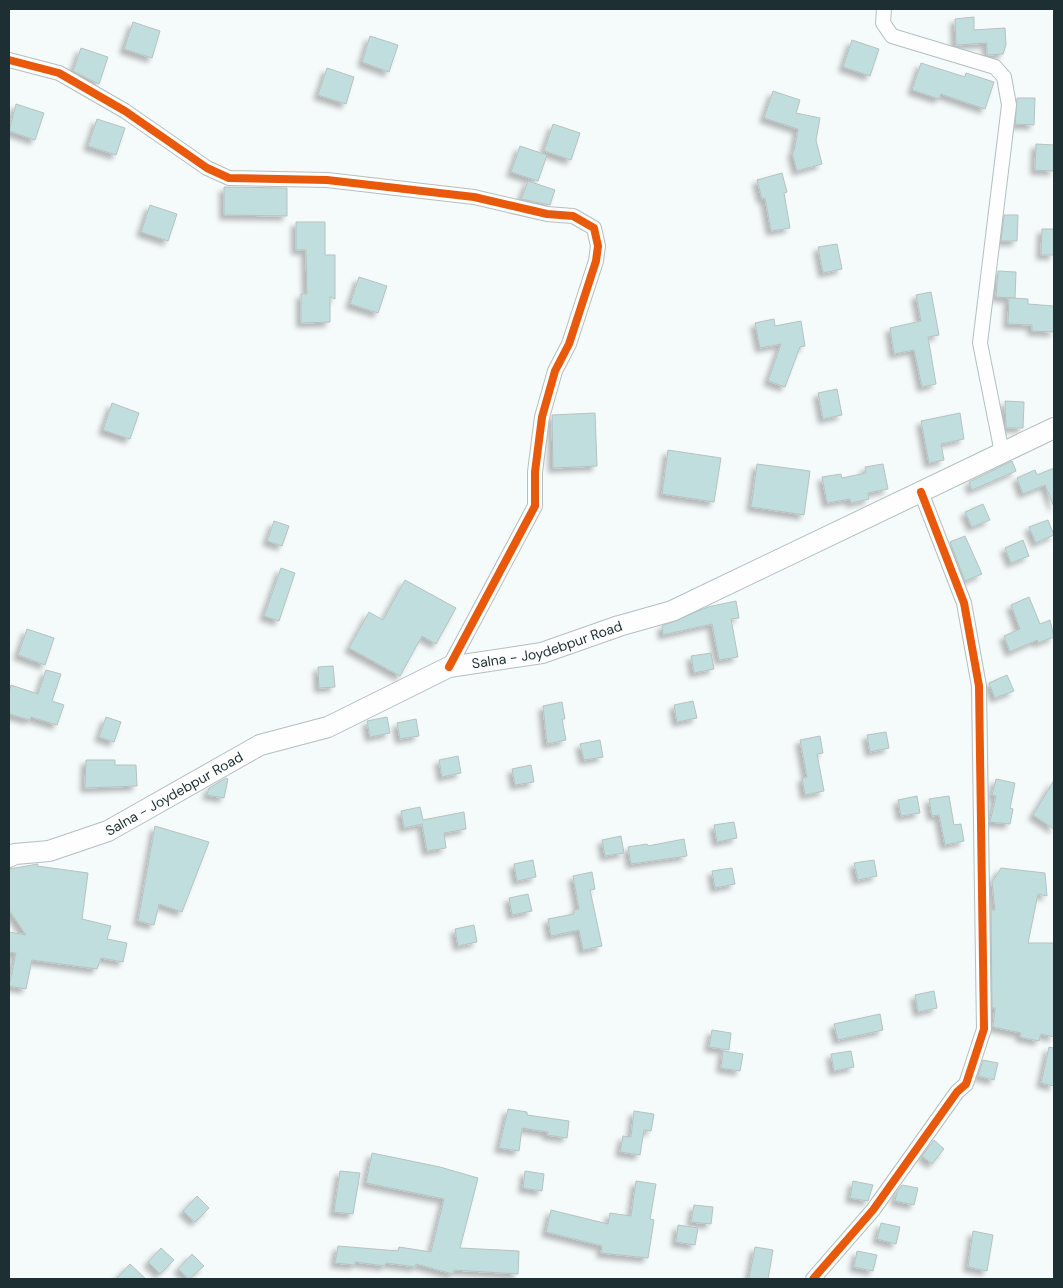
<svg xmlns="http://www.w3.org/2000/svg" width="1063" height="1288" font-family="'DM Sans',sans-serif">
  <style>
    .building { fill: #c0dede; stroke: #b7c2c1; filter: url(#shadow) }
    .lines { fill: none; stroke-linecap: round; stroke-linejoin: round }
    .street-casing { stroke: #b4bfc0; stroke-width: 16 }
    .secondary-casing { stroke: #b4bfc0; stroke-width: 22 }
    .street { stroke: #fefefe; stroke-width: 14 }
    .secondary { stroke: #fefefe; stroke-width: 20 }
    .cycleway-casing { stroke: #fff; stroke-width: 11 }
    .cycleway { stroke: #e8590c; stroke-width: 8 }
    .labels { text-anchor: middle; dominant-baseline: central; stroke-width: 4; stroke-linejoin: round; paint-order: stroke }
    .street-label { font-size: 14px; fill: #1d2f33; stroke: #fff }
  </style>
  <defs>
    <filter id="shadow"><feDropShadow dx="-4.5" dy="4.5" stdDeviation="2.5" flood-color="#0004"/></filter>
  </defs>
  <rect width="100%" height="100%" fill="#f5fafa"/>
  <g class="building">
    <path d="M974 17V30L1005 28 1006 45 1003 54 987 55V43L956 45 955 19Z"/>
    <path d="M133 22 160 31 152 58 124 49Z"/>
    <path d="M370 36 398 45 389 72 362 62Z"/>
    <path d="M852 40 879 49 870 76 843 67Z"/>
    <path d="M81 48 108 57 99 84 73 71Z"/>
    <path d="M921 63 965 77 966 73 994 82 985 109 941 94 939 99 912 90Z"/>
    <path d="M327 68 354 77 346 104 318 95Z"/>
    <path d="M773 91 800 100 796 113 820 118 816 140 822 164 797 171 792 152 794 151 798 129 764 118Z"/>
    <path d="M1017 98H1035L1034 125 1015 124Z"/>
    <path d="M16 104 44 113 35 140 9 131Z"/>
    <path d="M97 119 125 128 116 155 88 146Z"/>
    <path d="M553 124 580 133 571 160 544 151Z"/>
    <path d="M1036 144 1054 145V171L1035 170Z"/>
    <path d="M520 146 547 155 538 181 511 172Z"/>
    <path d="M782 173 787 192 784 193 790 228 771 231 765 198 762 199 757 180Z"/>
    <path d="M528 181 555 190 550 205 521 199Z"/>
    <path d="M224 187 287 188V216L224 215Z"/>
    <path d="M150 205 177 214 168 241 141 232Z"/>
    <path d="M1004 215H1018L1017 241H1001Z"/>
    <path d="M296 222H325V255H335V299L330 297V322L301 323V294H307L306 250H296Z"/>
    <path d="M1042 229H1054V255H1041Z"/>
    <path d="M837 244 842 269 823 273 818 247Z"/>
    <path d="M998 271 1016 272 1015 298 996 297Z"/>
    <path d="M359 277 387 286 378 313 350 304Z"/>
    <path d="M931 292 939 335 928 337 936 384 922 387 914 350 894 354 890 328 921 321 916 295Z"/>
    <path d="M1009 298 1028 299V304L1054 306V332L1032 331V325L1008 324Z"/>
    <path d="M774 319 775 326 801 321 805 346 800 347 785 387 768 381 781 344 760 348 755 323Z"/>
    <path d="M837 389 842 415 823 419 818 393Z"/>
    <path d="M1005 401 1024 402 1023 428H1006Z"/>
    <path d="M112 403 139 413 130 439 103 430Z"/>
    <path d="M595 413 597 466 553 468 552 415Z"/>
    <path d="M960 413 964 439 941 444 944 460 929 463 921 421Z"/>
    <path d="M668 450 721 458 714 502 662 494Z"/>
    <path d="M1012 461 1016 471 972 490 969 482Z"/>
    <path d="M757 464 810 471 804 515 751 507Z"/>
    <path d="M883 464 888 489 868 493 869 499 851 503 850 499 827 503 822 477 841 474 842 478 866 473 865 467Z"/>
    <path d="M1054 468V507L1045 485 1023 494 1017 478 1035 470 1037 475Z"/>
    <path d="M983 504 990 520 972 527 965 512Z"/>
    <path d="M1048 520 1054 535 1036 543 1029 527Z"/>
    <path d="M274 521 289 526 282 546 267 541Z"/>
    <path d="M965 536 982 574 965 581 950 542Z"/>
    <path d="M1023 540 1029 556 1011 563 1005 548Z"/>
    <path d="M281 568 295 573 279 621 264 616Z"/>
    <path d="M405 580 456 608 436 644 422 636 400 676 349 648 369 612 383 620Z"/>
    <path d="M1029 597 1040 624 1050 620 1054 637 1038 643 1037 640 1010 652 1004 636 1020 629 1011 605Z"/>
    <path d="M736 601 739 618 731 619 738 657 719 660 712 624 663 635 662 626 708 607Z"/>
    <path d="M27 629 54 638 45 665 18 655Z"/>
    <path d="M711 653 714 669 694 673 691 656Z"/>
    <path d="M333 666 335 687 319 688 318 667Z"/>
    <path d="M46 670 61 674 52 701 64 705 57 725 31 717 30 720 9 714V692L11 685 38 694Z"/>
    <path d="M1007 675 1014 691 995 698 989 683Z"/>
    <path d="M693 701 697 718 677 722 674 705Z"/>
    <path d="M562 702 565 719H562L566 740 547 744 543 706Z"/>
    <path d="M106 717 121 722 114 742 99 737Z"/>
    <path d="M387 717 390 733 370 737 367 721Z"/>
    <path d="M416 719 419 736 400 739 397 723Z"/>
    <path d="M886 732 889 748 870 752 867 735Z"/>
    <path d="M820 736 823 753 817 754 824 791 805 795 802 778 807 777 800 740Z"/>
    <path d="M600 740 603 757 584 760 580 744Z"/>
    <path d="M458 756 461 773 442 777 439 760Z"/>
    <path d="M86 760H115V765H136L137 786 85 788Z"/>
    <path d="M531 765 534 782 515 785 512 769Z"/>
    <path d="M226 778 228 779 224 798 207 795 209 788Z"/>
    <path d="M996 779 1015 783 1010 808 1013 809 1010 824 990 822 996 796 992 795Z"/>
    <path d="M1054 780V829L1033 815Z"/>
    <path d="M917 796 920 813 901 816 898 800Z"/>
    <path d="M949 796 954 825 961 824 964 841 945 845 939 815 932 816 929 799Z"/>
    <path d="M420 807 423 820 464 812 466 829 444 833 446 848 427 851 422 824 404 828 401 811Z"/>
    <path d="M734 822 737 838 717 842 714 825Z"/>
    <path d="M155 826 209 842 182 912 159 904 154 925 138 921Z"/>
    <path d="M621 836 624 853 605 856 602 840Z"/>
    <path d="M684 839 687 856 631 864 628 847 647 844 648 846Z"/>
    <path d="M533 860 536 877 517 881 514 864Z"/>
    <path d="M874 860 877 876 858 880 854 863Z"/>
    <path d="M38 864 37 866 88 873 82 919 111 926 107 939 127 943 123 962 101 958 97 969 32 960 26 989 9 986 16 953 9 952V932L26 935 9 910V869Z"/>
    <path d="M732 868 735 884 715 888 712 871Z"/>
    <path d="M1001 868 1045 873 1047 896 1038 894 1028 943H1054V1037L1041 1034 1039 1041 1020 1037 1021 1033 993 1027 995 1008H992L991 910H995L992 882Z"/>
    <path d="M592 872 595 889 590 890 602 946 583 950 579 930 551 936 548 919 574 914V910L579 909 573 876Z"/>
    <path d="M528 894 532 911 512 915 509 898Z"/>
    <path d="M474 925 477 942 458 946 455 929Z"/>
    <path d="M934 991 937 1008 918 1012 915 995Z"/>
    <path d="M880 1014 883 1030 838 1040 834 1024Z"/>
    <path d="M712 1030 731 1033 729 1050 709 1047Z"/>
    <path d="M1049 1047 1054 1048V1086L1041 1083Z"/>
    <path d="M723 1051 743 1054 740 1071 721 1068Z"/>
    <path d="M851 1051 854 1067 834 1071 831 1054Z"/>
    <path d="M983 1060 998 1063 994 1080 978 1076Z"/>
    <path d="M508 1109 527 1112V1115L569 1121 567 1138 547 1135 548 1132 522 1128 519 1151 499 1148Z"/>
    <path d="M634 1111 654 1114 651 1131 644 1130 640 1155 620 1152 623 1136 631 1137Z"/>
    <path d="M934 1140 944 1149 932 1164 922 1156Z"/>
    <path d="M372 1153 440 1167 478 1178 460 1248 519 1251 518 1274 454 1270 453 1274 416 1264V1267L386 1263 385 1266 355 1262V1265L335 1263 338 1246 398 1251 399 1247 431 1252 444 1199 366 1183Z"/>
    <path d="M340 1171 360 1173 353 1214 334 1212Z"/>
    <path d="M525 1171 544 1174 542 1191 523 1188Z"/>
    <path d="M636 1181 656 1184 650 1219 654 1220 648 1258 601 1253 602 1246 546 1232 551 1210 608 1224 610 1213 631 1216Z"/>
    <path d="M853 1181 873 1185 868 1201 850 1198Z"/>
    <path d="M902 1185 918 1188 914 1205 895 1201 897 1192Z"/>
    <path d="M197 1196 209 1208 195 1222 183 1211Z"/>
    <path d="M694 1205 713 1207 711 1224 691 1222Z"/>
    <path d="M881 1223 900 1227 896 1244 877 1239Z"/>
    <path d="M678 1225 698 1228 695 1245 676 1242Z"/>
    <path d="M973 1231 993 1235 987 1271 968 1267Z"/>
    <path d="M755 1247 773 1250 768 1279H749Z"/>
    <path d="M161 1248 174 1260 160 1274 148 1262Z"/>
    <path d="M857 1251 877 1255 873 1271 854 1267Z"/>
    <path d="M192 1254 204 1266 189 1279 178 1269Z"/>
    <path d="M130 1264 146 1279H116Z"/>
  </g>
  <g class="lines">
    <defs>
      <g id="street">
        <path d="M884 9 883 23 892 36 995 67 1004 77 1009 105 980 343 1002 453"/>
        <path d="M9 60 59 73 125 111 207 168 229 178 327 180 474 197 547 214 573 216 594 228 598 246 596 261 569 344 555 371 542 417 535 472V506L449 667"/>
        <path d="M813 1279 873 1210 957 1092 966 1084 984 1029 979 686 964 603 921 492"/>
      </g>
      <g id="secondary">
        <path id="s1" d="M9 857 15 854 49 851 108 831 260 745 328 727 449 667 542 653 619 626 672 611 1054 428"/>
      </g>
    </defs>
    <use href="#street" class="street-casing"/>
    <use href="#secondary" class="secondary-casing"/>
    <use href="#street" class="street"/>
    <use href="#secondary" class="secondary"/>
    <defs>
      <g id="cycleway">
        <path d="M9 60 59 73 125 111 207 168 229 178 327 180 474 197 547 214 573 216 594 228 598 246 596 261 569 344 555 371 542 417 535 472V506L449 667"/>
        <path d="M813 1279 873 1210 957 1092 966 1084 984 1029 979 686 964 603 921 492"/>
      </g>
    </defs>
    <use href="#cycleway" class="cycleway-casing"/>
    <use href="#cycleway" class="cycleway"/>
  </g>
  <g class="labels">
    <g class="street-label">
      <text stroke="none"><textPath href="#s1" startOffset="584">Salna - Joydebpur Road</textPath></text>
      <text stroke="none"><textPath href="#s1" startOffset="179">Salna - Joydebpur Road</textPath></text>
    </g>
  </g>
  <rect width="1063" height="1288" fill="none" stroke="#1d2f33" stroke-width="20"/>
</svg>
